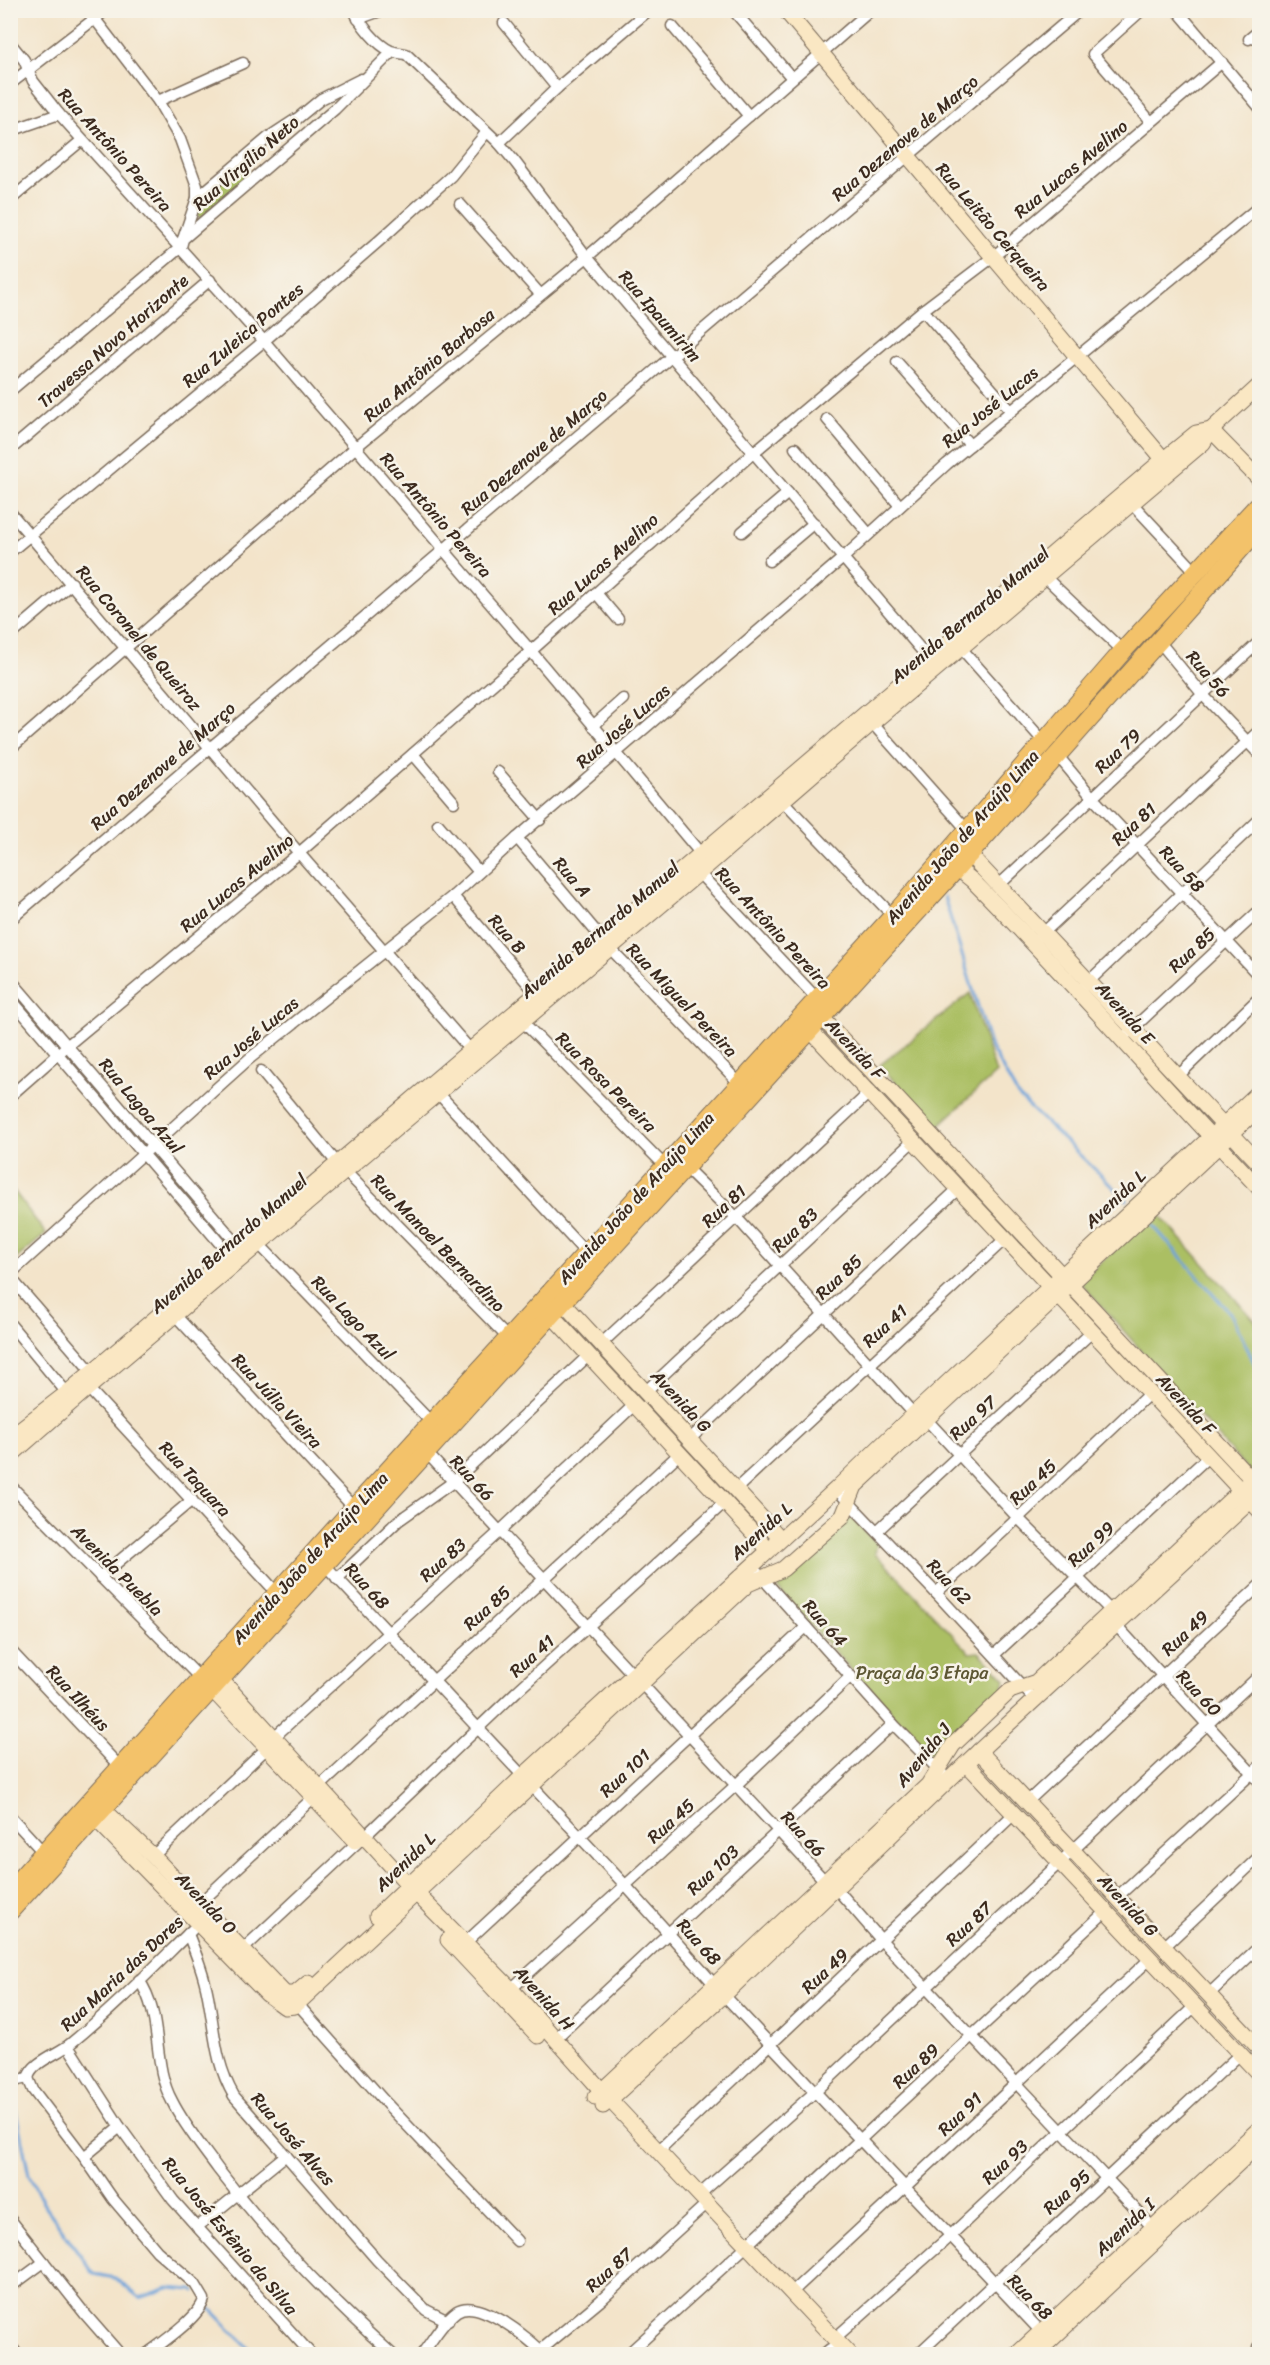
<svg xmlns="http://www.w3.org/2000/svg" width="1270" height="2365" font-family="Sriracha,sans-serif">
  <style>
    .green { fill: #abbf64; stroke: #737441; stroke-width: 1.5 }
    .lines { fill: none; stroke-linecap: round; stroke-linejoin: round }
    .stream { stroke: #6ca2d9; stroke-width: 3 }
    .street-casing { stroke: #7b6b5a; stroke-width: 13 }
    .secondary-casing { stroke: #7b6b5a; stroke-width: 17 }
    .primary-casing { stroke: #7b6b5a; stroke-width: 20 }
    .street { stroke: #fff; stroke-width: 10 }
    .secondary { stroke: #fae7c3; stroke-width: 15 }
    .primary { stroke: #f3c26a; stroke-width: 18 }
    .labels { text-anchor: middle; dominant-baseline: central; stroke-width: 5; stroke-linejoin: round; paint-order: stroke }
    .street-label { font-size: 18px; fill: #3b2a1e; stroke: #f7f3e8 }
    .park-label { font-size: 18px; fill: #5d5733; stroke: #f7f3e8 }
  </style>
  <rect width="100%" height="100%" fill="#f7f3e8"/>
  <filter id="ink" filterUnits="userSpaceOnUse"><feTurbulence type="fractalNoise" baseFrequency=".0167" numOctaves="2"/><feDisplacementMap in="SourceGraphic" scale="12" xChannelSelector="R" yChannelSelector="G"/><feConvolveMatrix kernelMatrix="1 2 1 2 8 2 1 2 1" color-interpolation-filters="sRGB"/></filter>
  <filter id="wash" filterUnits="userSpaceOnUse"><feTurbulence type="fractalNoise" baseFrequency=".008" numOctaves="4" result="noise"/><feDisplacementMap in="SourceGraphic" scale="24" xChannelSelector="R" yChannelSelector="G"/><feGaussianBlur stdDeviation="1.35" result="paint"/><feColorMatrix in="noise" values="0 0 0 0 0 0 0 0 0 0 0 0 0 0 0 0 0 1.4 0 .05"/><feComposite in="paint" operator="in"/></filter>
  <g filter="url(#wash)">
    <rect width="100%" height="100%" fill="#f3e4ca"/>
    <g class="green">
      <path d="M238 166 248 177 201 218 197 216 199 198Z"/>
      <path d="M970 993 996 1073 935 1129 880 1065Z"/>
      <path d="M11 1187 46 1234 11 1263H10Z"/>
      <path d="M1156 1211 1259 1325V1468L1252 1475 1080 1282Z"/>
      <path d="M843 1519H853L877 1544 875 1553 970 1653 979 1652 1005 1679 1003 1689 937 1752 927 1753 778 1589 779 1579Z"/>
    </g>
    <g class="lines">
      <g class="stream">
        <path d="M944 897 991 1048 1018 1096 1127 1200"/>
        <path d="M1149 1221 1231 1314 1260 1375"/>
        <path d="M11 2088 29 2175 43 2203 94 2274 115 2278 140 2298 168 2288 193 2290 195 2292"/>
        <path d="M206 2304 255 2354"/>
      </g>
    </g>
  </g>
  <g filter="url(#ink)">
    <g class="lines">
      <defs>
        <g id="street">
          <path d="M88 10 158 101 180 139 197 186V198L183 239"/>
          <path d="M354 10C360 24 377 45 391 51 396 53 401 53 406 54L499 143 515 162 587 257 929 659"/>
          <path d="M733 10 792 78"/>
          <path d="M1142 10 1093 54 1151 122"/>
          <path d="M1177 10 1260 108"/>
          <path d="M358 19 383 10"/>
          <path d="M504 23 557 88"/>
          <path d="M672 26 749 116"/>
          <path d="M1249 39 1260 30"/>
          <path d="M10 43 24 60 33 81 59 114 264 341 531 651 701 854 699 873 820 1002"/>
          <path d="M10 84 106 10"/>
          <path d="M158 101 243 63"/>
          <path d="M10 131 59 114"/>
          <path d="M499 143 557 88 649 10"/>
          <path d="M197 198 269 137 298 118 321 99 361 79"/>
          <path d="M10 200 81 141"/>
          <path d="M460 204 540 294"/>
          <path d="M923 310 1011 411"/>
          <path d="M897 362 970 445"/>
          <path d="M10 391 181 247 183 239 335 109 392 52"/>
          <path d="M827 419 900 506"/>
          <path d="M795 448 869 534"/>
          <path d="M10 450 210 280"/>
          <path d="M1128 499 1195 571"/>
          <path d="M10 512 299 853 474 1054"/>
          <path d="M742 532 788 493"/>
          <path d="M10 552 264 341 379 241 451 176 486 133"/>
          <path d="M769 561 814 523"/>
          <path d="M1045 577 1123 651"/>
          <path d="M596 593 618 619"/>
          <path d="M10 636 72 583"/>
          <path d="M1158 640 1203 695 1260 755"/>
          <path d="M961 648 1044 742"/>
          <path d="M872 723 968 831"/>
          <path d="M593 726 623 699"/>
          <path d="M10 749 356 447 587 257 871 10"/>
          <path d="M413 754 454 802"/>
          <path d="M1058 756 1092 797 1260 977"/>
          <path d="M498 772 540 820"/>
          <path d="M778 796 893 916"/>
          <path d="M438 824 479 872"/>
          <path d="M517 838 609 947 740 1084"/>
          <path d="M998 886 1260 641"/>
          <path d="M453 896 536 993"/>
          <path d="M10 920 210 748 1080 10"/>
          <path d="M1039 937 1260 730"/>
          <path d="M10 979 244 1252"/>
          <path d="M1084 986 1260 819"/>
          <path d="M10 998 234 1260"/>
          <path d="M522 1021 666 1167"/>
          <path d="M1128 1033 1260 910"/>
          <path d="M261 1071 337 1163"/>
          <path d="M1178 1076 1260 997"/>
          <path d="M438 1093 586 1253"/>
          <path d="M10 1096 68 1045 299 853 531 651 753 453 923 310 993 257 1222 62"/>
          <path d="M685 1167 736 1217 914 1414"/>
          <path d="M345 1171 508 1338"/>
          <path d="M255 1240 432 1423"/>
          <path d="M10 1274 249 1059 453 896 517 838 843 558 947 464 1260 206"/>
          <path d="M10 1277 91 1371"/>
          <path d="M176 1316 354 1508"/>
          <path d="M10 1324 67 1393"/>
          <path d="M601 1344 869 1093"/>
          <path d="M88 1388 277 1593"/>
          <path d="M646 1391 913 1141"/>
          <path d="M927 1420 1018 1518 1112 1612"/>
          <path d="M690 1439 959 1188"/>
          <path d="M425 1451 825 1881 836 1888 882 1941 1157 2232"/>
          <path d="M10 1485 200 1678"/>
          <path d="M836 1489 936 1593 1035 1700"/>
          <path d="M735 1490 1006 1238"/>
          <path d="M877 1531 1092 1332"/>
          <path d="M324 1564 625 1885 724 1995 1045 2336"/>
          <path d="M758 1573 893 1724 942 1773"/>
          <path d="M100 1577 192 1500"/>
          <path d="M337 1579 398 1521 453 1482 588 1356"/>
          <path d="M936 1593 1018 1518 1150 1393"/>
          <path d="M1116 1625 1260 1782"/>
          <path d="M10 1650 121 1768"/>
          <path d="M994 1655 1209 1456"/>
          <path d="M273 1738 499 1532 633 1406"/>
          <path d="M319 1787 679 1454"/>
          <path d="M1027 1802 1260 1585"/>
          <path d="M10 1816 44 1853"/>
          <path d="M365 1836 516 1692 725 1502"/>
          <path d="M153 1856 267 1748"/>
          <path d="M1116 1898 1260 1766"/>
          <path d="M199 1904 314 1797"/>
          <path d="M188 1934C196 1954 204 1974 208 1996 215 2033 215 2063 234 2096L377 2260 426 2310 448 2321"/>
          <path d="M465 1943 806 1627"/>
          <path d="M1164 1947 1260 1856"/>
          <path d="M239 1953 357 1843"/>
          <path d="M139 1980C164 2016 151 2063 172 2101 184 2125 202 2147 218 2169 269 2236 329 2298 392 2354"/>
          <path d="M511 1989 735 1786 851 1676"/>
          <path d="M1208 1995 1260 1946"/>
          <path d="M296 1997 303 2010 386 2103 517 2241"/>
          <path d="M555 2039 893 1724"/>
          <path d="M68 2046 120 2127 173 2200 311 2354"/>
          <path d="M28 2078 33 2090 84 2157 113 2199 157 2251 195 2284 204 2299C200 2317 163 2342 147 2354"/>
          <path d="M28 2078C32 2062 58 2054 70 2044 113 2009 152 1969 192 1930"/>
          <path d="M10 2085 18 2080 28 2078"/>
          <path d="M658 2151 1014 1814"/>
          <path d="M84 2157 120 2127"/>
          <path d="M699 2195 816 2091 1260 1675"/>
          <path d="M10 2219 85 2314 120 2354"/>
          <path d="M197 2227 286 2155"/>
          <path d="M748 2244 1106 1911"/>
          <path d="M10 2287 44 2262"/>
          <path d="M791 2293 1151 1958"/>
          <path d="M834 2339 950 2236 1195 2006"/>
          <path d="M10 2345 17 2354"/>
          <path d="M1258 2347 1260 2346"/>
          <path d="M422 2354C432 2341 443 2321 457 2311 479 2297 530 2339 544 2354"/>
          <path d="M536 2354 600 2301 702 2208"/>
          <path d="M628 2354 741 2251"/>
          <path d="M824 2354 830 2349"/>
          <path d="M918 2354 1239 2055"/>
        </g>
        <g id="secondary">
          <path d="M785 10 1170 467"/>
          <path d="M1211 430 1260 480"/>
          <path d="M969 854 1260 1164"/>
          <path d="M957 868 973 881C1072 981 1163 1087 1260 1189"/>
          <path d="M809 1015 820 1017 826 1022 1257 1485"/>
          <path d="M806 1019 809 1029 1260 1511"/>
          <path d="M555 1294 781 1539"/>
          <path d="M544 1307 768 1549"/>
          <path d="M10 1437 67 1393 230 1255 1164 459 1196 433 1211 430"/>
          <path d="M10 1456 88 1388 699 873 872 723 1203 443 1211 430 1260 385"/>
          <path d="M214 1672 416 1893 511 1989 610 2100 849 2354"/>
          <path d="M205 1682 355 1841"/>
          <path d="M979 1751 1260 2049"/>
          <path d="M967 1764 1260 2075"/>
          <path d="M103 1809 153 1856 285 1994H295L308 1983"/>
          <path d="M95 1818 267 1994 285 2007 295 2006 748 1584 783 1569 843 1516 855 1486 1260 1107"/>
          <path d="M377 1916 522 1777 836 1489 918 1410 1260 1091"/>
          <path d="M448 1940 538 2036"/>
          <path d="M595 2097 928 1785 953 1745 1010 1691 1036 1682 1260 1472"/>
          <path d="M603 2106 724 1995 979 1751 1260 1492"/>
          <path d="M1017 2354 1260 2128"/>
          <path d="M1036 2354 1260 2143"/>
        </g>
        <g id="primary">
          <path d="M10 1890 354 1508 893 916 1123 651 1260 503"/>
          <path d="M10 1911 957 868 1260 527"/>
        </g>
      </defs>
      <use href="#street" class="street-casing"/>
      <use href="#secondary" class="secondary-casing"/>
      <use href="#primary" class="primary-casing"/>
      <use href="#street" class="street"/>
      <use href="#secondary" class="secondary"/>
      <use href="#primary" class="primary"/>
    </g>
  </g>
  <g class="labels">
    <g class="street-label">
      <text transform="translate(905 138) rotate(-40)">Rua Dezenove de Março</text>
      <text transform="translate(115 150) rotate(48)">Rua Antônio Pereira</text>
      <text transform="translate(246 163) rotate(-41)">Rua Virgílio Neto</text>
      <text transform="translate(1071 169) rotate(-40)">Rua Lucas Avelino</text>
      <text transform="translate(993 227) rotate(49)">Rua Leitão Cerqueira</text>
      <text transform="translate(660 316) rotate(49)">Rua Ipaumirim</text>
      <text transform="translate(243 335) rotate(-40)">Rua Zuleica Pontes</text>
      <text transform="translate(113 341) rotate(-41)">Travessa Novo Horizonte</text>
      <text transform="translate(429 365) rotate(-40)">Rua Antônio Barbosa</text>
      <text transform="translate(990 407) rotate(-39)">Rua José Lucas</text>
      <text transform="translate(534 452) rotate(-40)">Rua Dezenove de Março</text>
      <text transform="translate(436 515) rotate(49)">Rua Antônio Pereira</text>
      <text transform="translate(603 564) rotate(-42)">Rua Lucas Avelino</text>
      <text transform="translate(970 615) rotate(-40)">Avenida Bernardo Manuel</text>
      <text transform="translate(139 638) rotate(50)">Rua Coronel de Queiroz</text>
      <text transform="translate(1208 674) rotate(49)">Rua 56</text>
      <text transform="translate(623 726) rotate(-41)">Rua José Lucas</text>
      <text transform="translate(1118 751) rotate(-43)">Rua 79</text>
      <text transform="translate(163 766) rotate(-41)">Rua Dezenove de Março</text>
      <text transform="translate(1134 824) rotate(-43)">Rua 81</text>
      <text transform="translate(962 837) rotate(-49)">Avenida João de Araújo Lima</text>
      <text transform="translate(1182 869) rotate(47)">Rua 58</text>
      <text transform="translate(572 877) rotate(49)">Rua A</text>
      <text transform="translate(237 883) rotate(-40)">Rua Lucas Avelino</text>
      <text transform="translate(773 928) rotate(47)">Rua Antônio Pereira</text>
      <text transform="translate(600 930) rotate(-40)">Avenida Bernardo Manuel</text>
      <text transform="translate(507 934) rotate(49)">Rua B</text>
      <text transform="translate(1192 950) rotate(-43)">Rua 85</text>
      <text transform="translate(682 1000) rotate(46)">Rua Miguel Pereira</text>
      <text transform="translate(1125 1013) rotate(48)">Avenida E</text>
      <text transform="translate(251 1038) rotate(-40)">Rua José Lucas</text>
      <text transform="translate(855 1049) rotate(47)">Avenida F</text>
      <text transform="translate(606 1082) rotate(45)">Rua Rosa Pereira</text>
      <text transform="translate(141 1106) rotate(50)">Rua Lagoa Azul</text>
      <text transform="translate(636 1198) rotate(-48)">Avenida João de Araújo Lima</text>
      <text transform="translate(1115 1199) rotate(-43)">Avenida L</text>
      <text transform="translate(724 1206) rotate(-43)">Rua 81</text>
      <text transform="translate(795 1230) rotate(-43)">Rua 83</text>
      <text transform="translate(438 1243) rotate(46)">Rua Manoel Bernardino</text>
      <text transform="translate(229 1244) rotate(-41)">Avenida Bernardo Manuel</text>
      <text transform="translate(839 1277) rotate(-43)">Rua 85</text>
      <text transform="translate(353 1318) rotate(46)">Rua Lago Azul</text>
      <text transform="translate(885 1326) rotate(-43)">Rua 41</text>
      <text transform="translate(277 1401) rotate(47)">Rua Júlia Vieira</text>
      <text transform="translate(681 1401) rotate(47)">Avenida G</text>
      <text transform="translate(1186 1404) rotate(47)">Avenida F</text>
      <text transform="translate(973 1418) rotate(-42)">Rua 97</text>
      <text transform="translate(472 1478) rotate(47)">Rua 66</text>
      <text transform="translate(195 1479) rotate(47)">Rua Taquara</text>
      <text transform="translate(1033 1482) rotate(-43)">Rua 45</text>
      <text transform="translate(761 1531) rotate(-42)">Avenida L</text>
      <text transform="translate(1091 1544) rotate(-43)">Rua 99</text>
      <text transform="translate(310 1558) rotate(-48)">Avenida João de Araújo Lima</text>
      <text transform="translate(443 1560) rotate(-42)">Rua 83</text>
      <text transform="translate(117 1570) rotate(45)">Avenida Puebla</text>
      <text transform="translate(949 1582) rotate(47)">Rua 62</text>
      <text transform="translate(367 1586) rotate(47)">Rua 68</text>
      <text transform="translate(487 1608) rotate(-42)">Rua 85</text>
      <text transform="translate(825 1623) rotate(48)">Rua 64</text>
      <text transform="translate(1185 1633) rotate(-43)">Rua 49</text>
      <text transform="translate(532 1656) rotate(-42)">Rua 41</text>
      <text transform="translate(1199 1693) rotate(47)">Rua 60</text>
      <text transform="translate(78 1698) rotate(47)">Rua Ilhéus</text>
      <text transform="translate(923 1755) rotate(-51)">Avenida J</text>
      <text transform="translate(625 1773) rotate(-43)">Rua 101</text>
      <text transform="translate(671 1821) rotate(-42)">Rua 45</text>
      <text transform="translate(803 1834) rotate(47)">Rua 66</text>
      <text transform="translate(405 1862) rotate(-44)">Avenida L</text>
      <text transform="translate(713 1870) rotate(-43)">Rua 103</text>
      <text transform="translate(206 1903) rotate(46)">Avenida O</text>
      <text transform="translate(1128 1905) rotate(47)">Avenida G</text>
      <text transform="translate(969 1924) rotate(-43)">Rua 87</text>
      <text transform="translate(699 1942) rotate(48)">Rua 68</text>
      <text transform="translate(825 1971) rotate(-43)">Rua 49</text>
      <text transform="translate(122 1973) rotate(-43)">Rua Maria das Dores</text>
      <text transform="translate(544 1998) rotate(48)">Avenida H</text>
      <text transform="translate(916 2066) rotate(-43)">Rua 89</text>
      <text transform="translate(960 2114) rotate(-44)">Rua 91</text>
      <text transform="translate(293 2139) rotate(49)">Rua José Alves</text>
      <text transform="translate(1005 2162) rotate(-43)">Rua 93</text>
      <text transform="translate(1067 2192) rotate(-42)">Rua 95</text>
      <text transform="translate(1125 2227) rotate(-43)">Avenida I</text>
      <text transform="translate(230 2236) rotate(50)">Rua José Estênio da Silva</text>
      <text transform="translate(609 2270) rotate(-42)">Rua 87</text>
      <text transform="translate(1030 2297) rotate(46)">Rua 68</text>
    </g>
    <g class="park-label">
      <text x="922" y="1673">Praça da 3 Etapa</text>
    </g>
  </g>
  <rect width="1270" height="2365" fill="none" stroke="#f7f3e8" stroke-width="36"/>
</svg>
